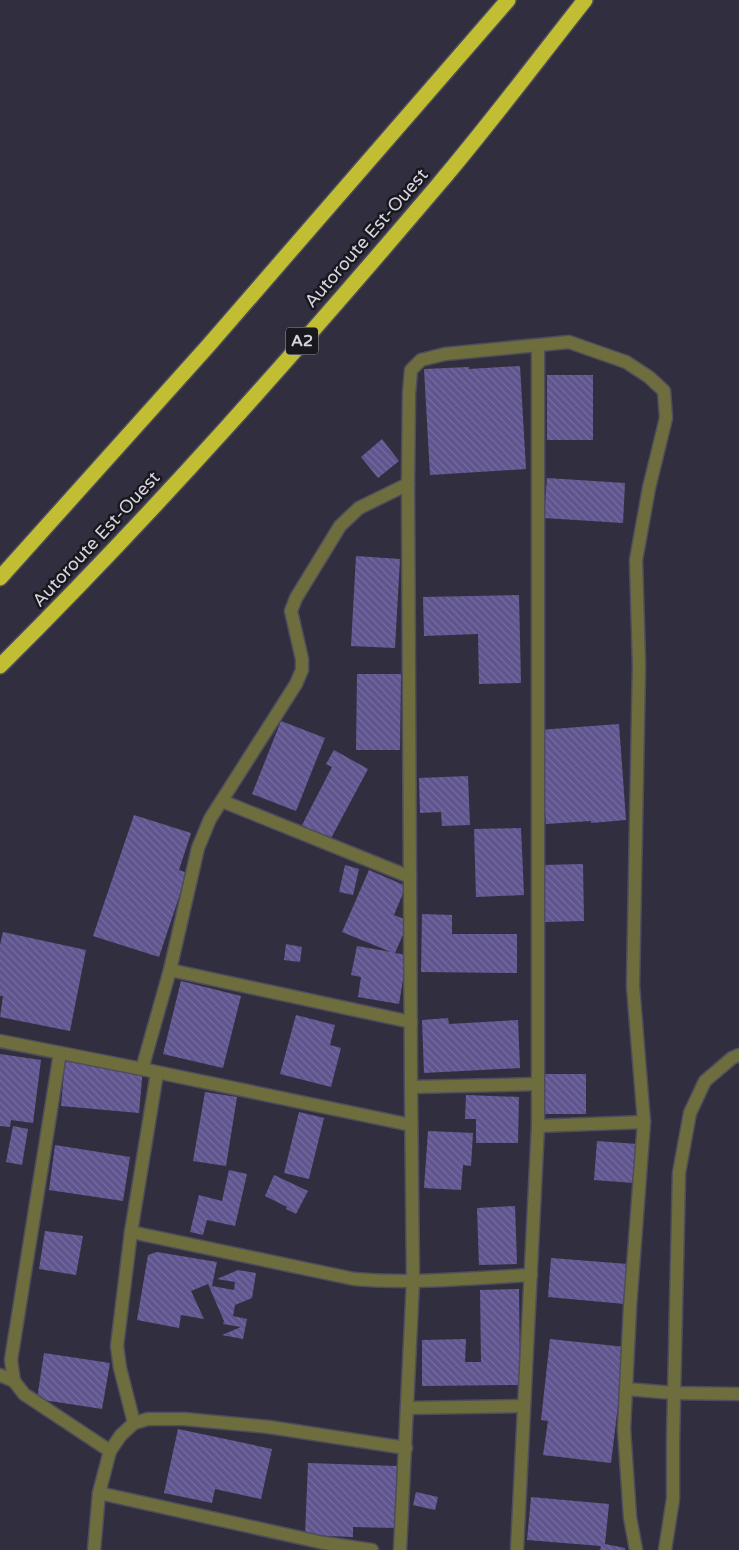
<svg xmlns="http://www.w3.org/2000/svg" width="739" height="1550" font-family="'Varela Round',sans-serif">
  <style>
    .building { fill: url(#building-back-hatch) }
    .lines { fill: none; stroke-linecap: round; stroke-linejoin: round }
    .minor-casing { stroke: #4f4d5c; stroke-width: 15 }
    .highway-casing { stroke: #4f4d5c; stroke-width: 18 }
    .minor { stroke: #6e6d3d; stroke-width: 12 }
    .highway { stroke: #c1be34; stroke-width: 15 }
    .labels { text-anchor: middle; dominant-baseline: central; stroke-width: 5; stroke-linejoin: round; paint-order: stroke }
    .shield { fill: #19181f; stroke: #9d9ca5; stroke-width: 1 }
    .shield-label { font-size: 16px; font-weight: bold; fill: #d6d5df }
    .street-label { font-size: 18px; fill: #d6d5df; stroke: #19181f }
  </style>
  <defs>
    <pattern id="building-back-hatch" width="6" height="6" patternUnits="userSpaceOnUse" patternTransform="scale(1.25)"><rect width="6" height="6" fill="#60558f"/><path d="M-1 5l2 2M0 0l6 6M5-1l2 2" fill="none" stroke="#766d9e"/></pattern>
  </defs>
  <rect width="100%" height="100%" fill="#312f3f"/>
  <g class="building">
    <path d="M520 366 526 469 430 475 424 369 469 367V369Z"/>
    <rect x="547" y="375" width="46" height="65"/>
    <path d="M382 439 399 461 378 478 361 457Z"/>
    <path d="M547 478 625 483 623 523 544 518Z"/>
    <path d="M356 556 400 559 395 648 351 646Z"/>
    <path d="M519 595 521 683 479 684 478 634 424 636 423 597Z"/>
    <path d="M357 674H401L400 750H356Z"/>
    <path d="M281 721 325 738 296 811 252 794Z"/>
    <path d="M619 724 626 820 591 823V821L546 824 539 730Z"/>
    <path d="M334 750 368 769 330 840 302 825 332 767 326 764Z"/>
    <path d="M468 776 470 825 442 826 441 812 420 813 419 778Z"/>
    <path d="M134 815 191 833 179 870 187 873 159 957 93 936Z"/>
    <path d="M521 828 524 895 476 897 474 829Z"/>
    <path d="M583 864 584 921 544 922 543 865Z"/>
    <path d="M345 865 359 869 353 895 339 892Z"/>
    <path d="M369 870 406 886 394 915 409 921 395 953 407 955 399 1004 358 997 361 977 351 975 357 946 391 952 342 932Z"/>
    <path d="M422 914 452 915V934H517V973L421 972Z"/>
    <path d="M3 932 86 950 70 1031 0 1017 3 996H0V945Z"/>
    <path d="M286 944 302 947 300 962 284 960Z"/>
    <path d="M181 981 241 996 223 1068 163 1054Z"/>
    <path d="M296 1015 335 1025 330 1045 341 1048 331 1087 280 1074Z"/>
    <path d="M448 1018 449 1024 518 1020 520 1068 424 1073 422 1020Z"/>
    <path d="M0 1054 41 1060 33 1123 11 1120 10 1127 0 1126Z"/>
    <path d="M65 1061 143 1068 139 1113 61 1106Z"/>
    <rect x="545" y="1074" width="41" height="40"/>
    <path d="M205 1092 237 1097 226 1166 193 1161Z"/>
    <path d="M466 1095 519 1097 518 1143H476V1119H465Z"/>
    <path d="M299 1112 324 1118 309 1179 284 1173Z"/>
    <path d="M13 1126 28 1129 22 1165 6 1162Z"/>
    <path d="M428 1131 473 1133 471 1166 463 1165 461 1190 424 1188Z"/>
    <path d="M597 1141 637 1144 634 1183 594 1180Z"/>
    <path d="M55 1145 130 1157 123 1201 49 1190Z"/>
    <path d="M229 1170 247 1174 235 1226 207 1220 203 1235 190 1232 199 1195 222 1201Z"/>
    <path d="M274 1175 308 1191 296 1214 286 1209 287 1207 265 1196Z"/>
    <path d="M515 1206 517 1264 479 1265 477 1208Z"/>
    <path d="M45 1231 83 1236 76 1275 39 1269Z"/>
    <path d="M157 1252 217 1262 212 1286 234 1290 235 1282 217 1279 238 1270 256 1273 252 1298 235 1305 233 1316 247 1319 243 1339 222 1335 241 1327 223 1324 224 1321 208 1284 191 1291 204 1319 181 1315 179 1328 137 1320 148 1255Z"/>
    <path d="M551 1258 628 1264 625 1304 548 1297Z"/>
    <path d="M519 1289 520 1385 422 1386V1340L466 1339 465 1362H481L480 1290Z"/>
    <path d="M550 1339 625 1347 611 1463 543 1455 548 1421 541 1420Z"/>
    <path d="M44 1353 110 1363 102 1409 37 1399Z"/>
    <path d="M178 1429 272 1449 261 1499 215 1489 212 1503 164 1493Z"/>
    <path d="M308 1463 397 1466 394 1528 353 1527V1537L305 1535Z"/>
    <path d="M416 1492 438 1497 435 1510 413 1505Z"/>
    <path d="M531 1497 609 1504 605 1544 625 1548V1550H600L601 1546 527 1540Z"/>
  </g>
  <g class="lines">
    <defs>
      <g id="minor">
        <path d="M222 801 410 877"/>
        <path d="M170 970 411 1022"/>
        <path d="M0 1041 142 1069 411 1125"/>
        <path d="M60 1053 11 1360 14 1381 24 1394 110 1451"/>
        <path d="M142 1069 170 970 198 848 210 819 296 684 302 670V659L291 611 296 598 340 526 359 508 408 484"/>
        <path d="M411 1087 408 484 409 394 411 370 421 360 445 354 569 342 626 362 649 377 664 391 666 418 649 488 636 560 639 665 633 986 644 1122 630 1307 624 1429 630 1517 636 1550"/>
        <path d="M538 1126V346"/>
        <path d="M131 1232 354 1279C413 1284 472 1278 531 1275"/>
        <path d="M0 1375 14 1381"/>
        <path d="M626 1389 674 1393 739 1394"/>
        <path d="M407 1408 524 1406"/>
        <path d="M134 1423 120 1368 117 1346 131 1232 157 1073"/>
        <path d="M99 1493 324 1543 372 1550"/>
        <path d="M94 1550 99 1493 110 1451 121 1435 134 1423 148 1419H184L269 1427 406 1448"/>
        <path d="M400 1550 413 1281 411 1087 537 1084"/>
        <path d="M517 1550 538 1126 644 1122"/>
        <path d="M665 1550 673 1499V1442L679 1173 690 1113 705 1081 732 1058 739 1055"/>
      </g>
      <g id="highway">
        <path d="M0 578 208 346 508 0"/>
        <path d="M0 666C154 513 298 350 438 185 489 125 536 62 585 0"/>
      </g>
    </defs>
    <use href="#minor" class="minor-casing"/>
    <use href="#highway" class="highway-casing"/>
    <use href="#minor" class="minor"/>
    <use href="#highway" class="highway"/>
  </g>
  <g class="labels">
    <rect class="shield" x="286" y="327.5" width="32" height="27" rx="4"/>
    <g class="shield-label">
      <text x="302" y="341">A2</text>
    </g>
    <g class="street-label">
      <text transform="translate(366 238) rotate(-49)">Autoroute Est-Ouest</text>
      <text transform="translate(96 539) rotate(-47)">Autoroute Est-Ouest</text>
    </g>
  </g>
</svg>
